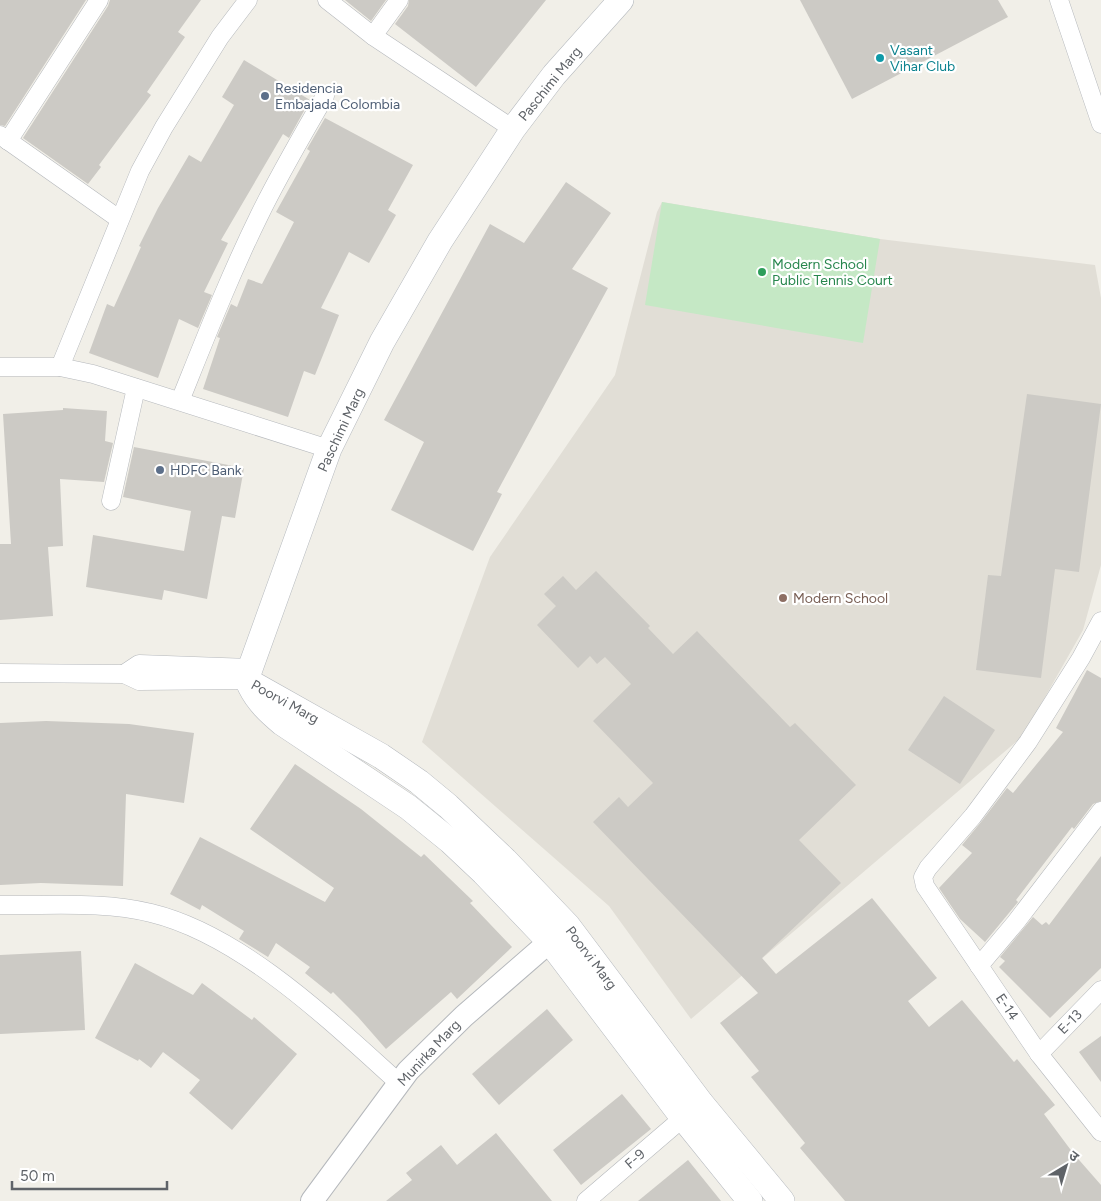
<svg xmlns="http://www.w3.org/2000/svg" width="1101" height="1201" font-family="Figtree,'Noto Sans Devanagari',sans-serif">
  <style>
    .education { fill: #e1ded6 }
    .green { fill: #c5e8c5 }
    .building { fill: #cccac5 }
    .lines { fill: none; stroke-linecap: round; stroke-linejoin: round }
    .minor-casing { stroke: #b5b8bc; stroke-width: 19 }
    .tertiary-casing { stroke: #b5b8bc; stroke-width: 24 }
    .secondary-casing { stroke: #b6babf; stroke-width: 26 }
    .minor { stroke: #fff; stroke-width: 18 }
    .tertiary { stroke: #fff; stroke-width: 22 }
    .secondary { stroke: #fff; stroke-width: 25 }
    .culture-dot { fill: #0f9aa8; stroke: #fff; stroke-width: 2 }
    .service-dot { fill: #5c6f8a; stroke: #fff; stroke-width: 2 }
    .leisure-dot { fill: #2e9e5b; stroke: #fff; stroke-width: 2 }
    .education-dot { fill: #8d6e63; stroke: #fff; stroke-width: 2 }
    .labels { text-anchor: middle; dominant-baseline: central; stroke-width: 4.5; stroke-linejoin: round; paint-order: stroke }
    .culture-label { font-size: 14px; fill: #0d838f; stroke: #fff; text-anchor: start }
    .street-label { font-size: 14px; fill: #5f6368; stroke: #fff }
    .service-label { font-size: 14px; fill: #4e5e75; stroke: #fff; text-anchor: start }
    .leisure-label { font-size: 14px; fill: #27864d; stroke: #fff; text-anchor: start }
    .education-label { font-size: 14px; fill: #785e54; stroke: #fff; text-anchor: start }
  </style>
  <rect width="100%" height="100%" fill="#f1efe8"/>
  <path class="education" d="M662 202 880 239 1095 265 1101 298V565L1083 630 1023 736 691 1019 609 906 422 742 490 557 615 375 657 212Z"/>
  <path class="green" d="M662 202 880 239 863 343 645 305Z"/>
  <g class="building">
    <path d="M0 0H86L5 126 0 125Z"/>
    <path d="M110 0H201L178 32 185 37 147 92 151 95 99 165 101 167 88 184 23 138 108 6Z"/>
    <path d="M345 0H386L371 21Z"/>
    <path d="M409 0H546L476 87 395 24 408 6Z"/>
    <path d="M800 0H998L1008 17 852 99Z"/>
    <path d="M244 60 310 100 289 138 283 134 221 240 228 243 204 292 212 295 198 328 179 319 158 378 89 353 107 304 114 307 141 247 139 246 158 208 189 155 201 162 234 105 222 97Z"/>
    <path d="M325 118 413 165 388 210 396 215 369 263 349 252 321 308 339 315 315 375 304 371 288 417 203 389 220 338 217 337 231 304 237 307 248 279 262 284 294 222 276 212 310 151 307 149Z"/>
    <path d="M566 182 611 213 572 269 608 288 497 492 502 494 473 551 391 510 424 442 384 420 490 224 524 243Z"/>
    <path d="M1027 394 1101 404 1079 572 1055 569 1041 678 976 670 988 575 1001 576Z"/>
    <path d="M63 408 107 411 105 441 113 443 104 482 60 479 63 546 48 547 53 616 0 620V544H11L3 414 63 410Z"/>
    <path d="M134 447 244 468 235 518 222 516 207 599 164 590 162 600 86 587 93 535 184 551 191 511 123 497Z"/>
    <path d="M596 571 650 626 648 628 673 654 697 631 790 727 795 723 856 785 799 840 841 883 762 958 776 974 872 898 937 978 908 1001 929 1027 962 1000 1014 1062 1017 1059 1055 1105 1044 1114 1073 1153 1101 1185V1201H845L800 1148 805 1143 751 1077 759 1071 720 1023 758 993 593 822 619 797 628 807 653 783 593 721 631 684 605 657 597 664 590 656 578 668 537 625 556 606 544 594 563 576 576 590Z"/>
    <path d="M1087 670 1101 678V801L1093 804 1074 829 1072 827 1016 900 1018 902 985 942 960 919 939 888 972 853 962 845 981 822 1007 788 1013 793 1063 732 1056 728Z"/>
    <path d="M944 696 995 730 960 784 908 750Z"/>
    <path d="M46 721 129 724 194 733 184 803 126 794 123 886 41 883 0 885V723Z"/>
    <path d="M295 764 361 809 421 857 424 854 473 901 470 903 512 947 457 999 451 992 386 1049 358 1017 333 992 331 994 305 973 310 967 276 943 268 957 239 939 244 931 202 905 200 910 170 894 200 837 325 902 334 888 250 829Z"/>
    <path d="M1101 856V968L1050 1018 999 967 1005 961 1000 957 1033 917 1042 925 1046 922 1049 925Z"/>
    <path d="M81 951 85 1030 0 1034V955Z"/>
    <path d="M135 963 193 995 202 983 252 1020 254 1017 297 1054 232 1130 189 1093 200 1080 163 1052 151 1068 139 1059 138 1061 95 1038Z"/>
    <path d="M547 1009 573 1040 499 1105 472 1074Z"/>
    <path d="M1101 1036V1082L1079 1052Z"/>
    <path d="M622 1094 651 1129 581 1185 553 1150Z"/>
    <path d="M496 1133 552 1201H386L412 1180 406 1173 441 1145 457 1165Z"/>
    <path d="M688 1160 721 1201H638Z"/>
  </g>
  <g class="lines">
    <defs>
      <g id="minor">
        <path d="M327 0 373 36 513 129"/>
        <path d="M1059 0 1101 124"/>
        <path d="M373 36 399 0"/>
        <path d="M0 135 119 219"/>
        <path d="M8 141 99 0"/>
        <path d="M0 367H60L93 374 329 449"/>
        <path d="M60 367 140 171 164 127 220 37 248 0"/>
        <path d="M180 401C205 339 229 277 259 216 279 175 302 136 325 96"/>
        <path d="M111 501 136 388"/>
        <path d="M1101 621 1081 658 1028 742 973 816 928 868 923 877 925 886 1039 1054 1101 1132"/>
        <path d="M0 673 124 674 139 681 246 680"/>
        <path d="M124 674 139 664 250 668"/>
        <path d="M0 905C50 906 103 901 151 913 242 935 331 1022 399 1083"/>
        <path d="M979 966 1016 922 1101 811"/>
        <path d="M1039 1054 1101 990"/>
        <path d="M586 1201 691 1111"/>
      </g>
      <path id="tertiary" d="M312 1201 408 1071 464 1016 563 930"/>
      <g id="secondary">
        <path d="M246 680 329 449 382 342 440 241 513 129 554 75 621 0"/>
        <path d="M246 680 381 756 419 782 448 806 505 860 568 926 701 1103 782 1201"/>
        <path d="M250 686C258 702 269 712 282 723L408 807 450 841 484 873 549 941 683 1118 750 1201"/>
      </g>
    </defs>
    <use href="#minor" class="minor-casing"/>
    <use href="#tertiary" class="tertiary-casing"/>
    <use href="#secondary" class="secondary-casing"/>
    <use href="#minor" class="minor"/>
    <use href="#tertiary" class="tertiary"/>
    <use href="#secondary" class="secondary"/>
  </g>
  <circle class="culture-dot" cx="880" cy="58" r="5"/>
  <g class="service-dot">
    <circle cx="265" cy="96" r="5"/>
    <circle cx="160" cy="470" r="5"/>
  </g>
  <circle class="leisure-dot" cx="762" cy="272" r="5"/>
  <circle class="education-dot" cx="783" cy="598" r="5"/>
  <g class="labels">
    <g class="culture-label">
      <text x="890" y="50">Vasant<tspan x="890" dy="16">Vihar Club</tspan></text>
    </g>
    <g class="street-label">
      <text transform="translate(550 84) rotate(-51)">Paschimi Marg</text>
      <text transform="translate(341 430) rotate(-65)">Paschimi Marg</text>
      <text transform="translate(285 702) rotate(29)">Poorvi Marg</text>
      <text transform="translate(591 958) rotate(53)">Poorvi Marg</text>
      <text transform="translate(1007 1007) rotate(56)">E-14</text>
      <text transform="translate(1070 1022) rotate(-45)">E-13</text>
      <text transform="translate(429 1053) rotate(-47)">Munirka Marg</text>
      <text transform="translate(635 1159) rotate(-41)">F-9</text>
    </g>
    <g class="service-label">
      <text x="275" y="88">Residencia<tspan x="275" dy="16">Embajada Colombia</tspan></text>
      <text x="170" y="470">HDFC Bank</text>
    </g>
    <g class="leisure-label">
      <text x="772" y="264">Modern School<tspan x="772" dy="16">Public Tennis Court</tspan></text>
    </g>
    <g class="education-label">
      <text x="793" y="598">Modern School</text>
    </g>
  </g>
  <g transform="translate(1066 1166) rotate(38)" stroke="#ffffff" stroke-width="4" paint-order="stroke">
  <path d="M0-4L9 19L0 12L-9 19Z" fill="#5f6368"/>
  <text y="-8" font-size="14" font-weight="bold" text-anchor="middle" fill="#5f6368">उ</text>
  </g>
  <path d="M12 1181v8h155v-8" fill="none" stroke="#5f6368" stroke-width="2.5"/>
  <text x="20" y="1181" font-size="15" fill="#5f6368" stroke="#ffffff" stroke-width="4" paint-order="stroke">50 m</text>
</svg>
